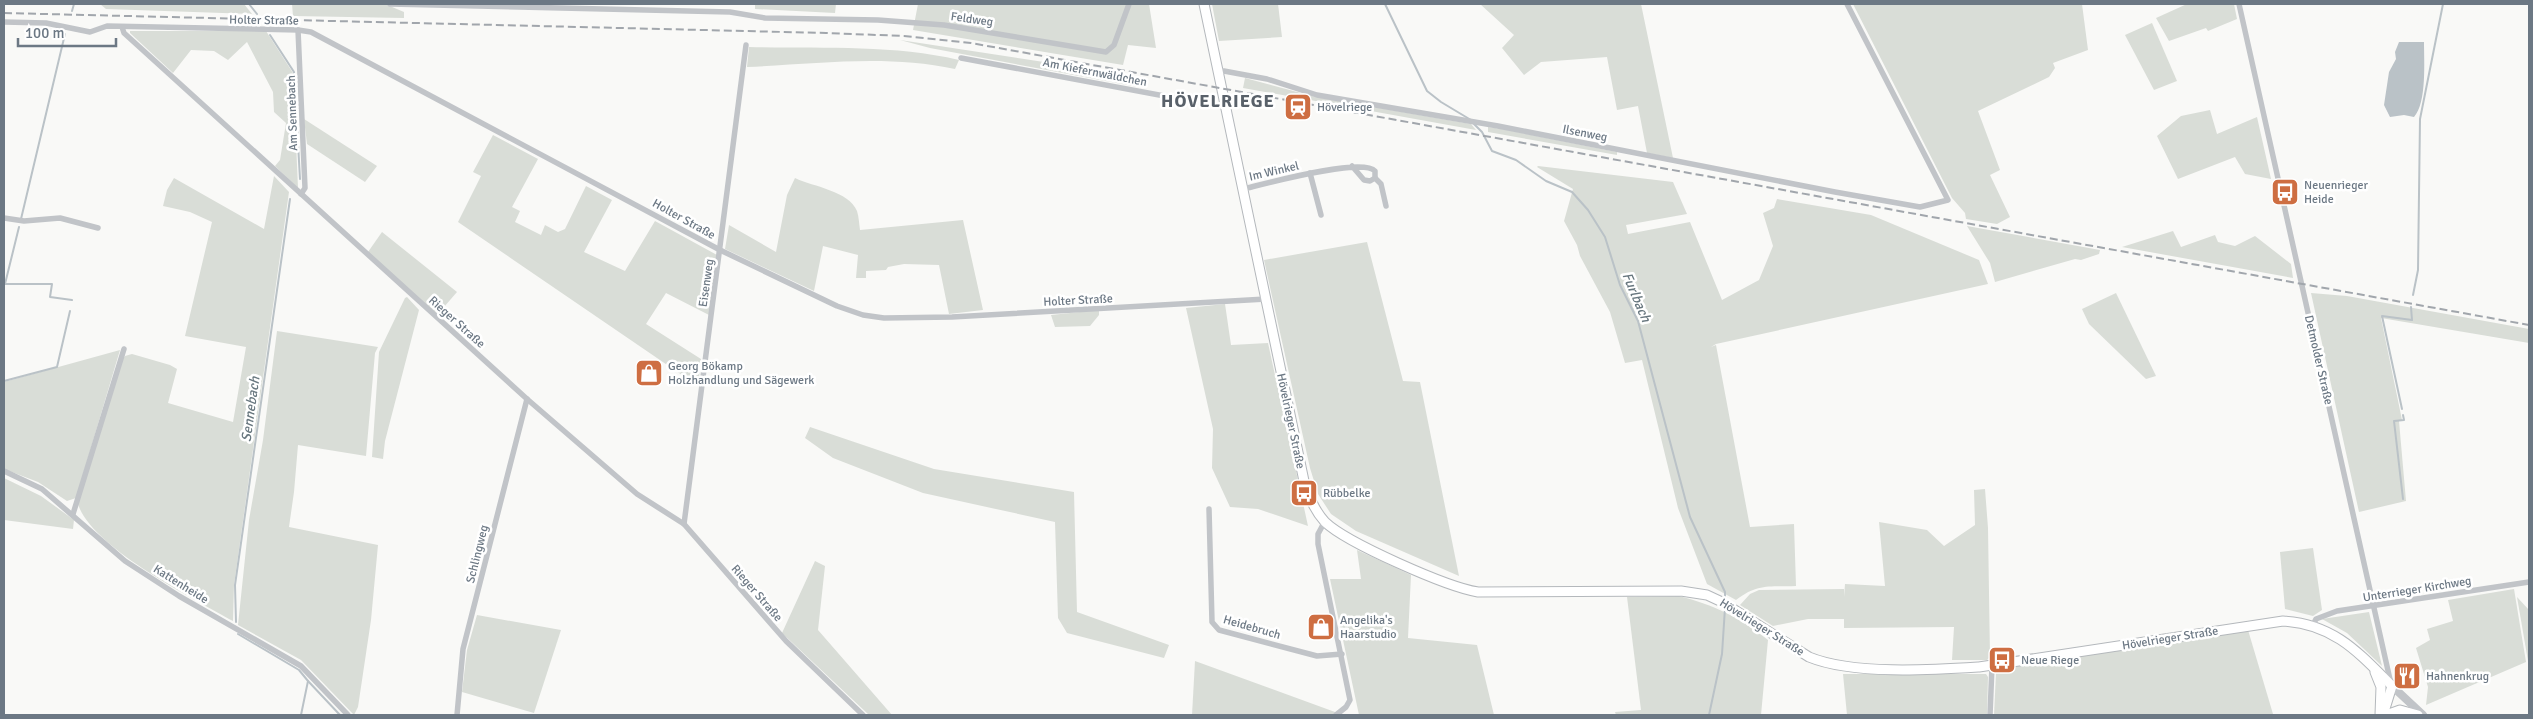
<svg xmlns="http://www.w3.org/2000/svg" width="2533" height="719" viewBox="0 0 2533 719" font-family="Signika,sans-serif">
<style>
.green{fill:#d9ddd7}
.water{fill:#bac2c7}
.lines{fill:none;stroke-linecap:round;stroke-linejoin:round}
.stream{stroke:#bac2c7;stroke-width:2}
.secondary-casing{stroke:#b4b8bc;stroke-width:11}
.minor{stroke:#c1c4c8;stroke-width:5.5}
.tertiary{stroke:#c1c4c8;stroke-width:8}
.secondary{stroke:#fff;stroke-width:9}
.rail{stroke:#a1a6ac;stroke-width:2;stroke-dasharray:8 4;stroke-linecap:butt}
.labels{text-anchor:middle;stroke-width:5;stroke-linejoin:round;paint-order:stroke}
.street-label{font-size:12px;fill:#6c7884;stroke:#fff}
.poi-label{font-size:12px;fill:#6c7884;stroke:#fff;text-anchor:start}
.water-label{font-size:14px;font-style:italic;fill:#68777f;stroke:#fff}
.district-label{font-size:18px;font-weight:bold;letter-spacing:1px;fill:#59616a;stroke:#fff}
</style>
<rect width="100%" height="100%" fill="#f9f9f7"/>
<g class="green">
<polygon points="100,4 244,4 252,14 106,9"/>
<polygon points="292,4 385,4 404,12 404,18 293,16"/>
<polygon points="755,4 836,4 835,13 755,9"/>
<polygon points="918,4 1149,4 1156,48 1128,45 1123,65 913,30"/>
<polygon points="1212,4 1278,4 1282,37 1219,41"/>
<polygon points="1480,4 1641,4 1673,158 1647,153 1638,106 1617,110 1607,57 1541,62 1524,75 1502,48 1514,35"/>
<polygon points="1853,4 2082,4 2088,50 2053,63 2055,68 2049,77 1978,111 2000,170 1990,175 2010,217 1997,224 1966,219 1965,213 1952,198"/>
<polygon points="2187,4 2234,4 2237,19 2208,31 2206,28 2169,41 2156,18"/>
<polygon points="2152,23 2177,81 2154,90 2125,35"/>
<polygon points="130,31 266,31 293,73 298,188 275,166 280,160 286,123 274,112 273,92 247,42 228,60 214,51 191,50 173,73 130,33"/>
<polygon points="900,40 1070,66 1140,80 1138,87 930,48"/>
<path d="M749,47C818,49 891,44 959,60L955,69C886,54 816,64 747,67Z"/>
<polygon points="1245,78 1316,97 1471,124 1476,130 1243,88"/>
<polygon points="2210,110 2217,134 2257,117 2271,179 2245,174 2235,157 2178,179 2157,136 2181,116"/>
<polygon points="304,119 377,166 365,182 307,144"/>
<polygon points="1488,127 1502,129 1617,152 1617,155 1488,132"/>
<polygon points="493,135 538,159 512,207 520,211 515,222 541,235 545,225 558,232 565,229 586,186 612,200 584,252 625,271 655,221 717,255 709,315 666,293 646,324 701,359 698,386 458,222 481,176 473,172"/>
<path d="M1538,166L1673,182L1687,214L1626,225L1628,234L1690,222L1722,300L1759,280L1773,246L1763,213L1774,208L1777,199L1871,215L1979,260L1988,284L1716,344L1711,347L1716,345L1750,527L1794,524L1796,586C1770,587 1758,583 1736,600L1707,584L1678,508L1642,360L1625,363L1610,312L1580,256L1577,245L1564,221L1573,189L1537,167Z"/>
<path d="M274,176L289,192L234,585L233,621C194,599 91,547 78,504L121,361L125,356L132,354L170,365L177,369L168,403L233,422L246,347L185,336L212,222L190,212L163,206L167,190L174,178L264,229Z"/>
<path d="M795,178C814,187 849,191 857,211C859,217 859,224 860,230L963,220L983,310L949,314L939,265L904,264L888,267L886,270L866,271V278H856L858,255L823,246L814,291L725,249L729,225L776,252L787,195Z"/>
<polygon points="1967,226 2100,250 2099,254 2081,260 2075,259 1995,282 1990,263"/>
<polygon points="2173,231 2181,247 2215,235 2218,242 2235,246 2255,236 2291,264 2293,278 2122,247"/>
<polygon points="382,232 457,292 437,315 368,252"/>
<polygon points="1367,242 1403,381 1420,382 1459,576 1356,531 1331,514 1318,494 1310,468 1264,260"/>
<polygon points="2116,293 2156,376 2146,379 2089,324 2082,309"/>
<polygon points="2311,293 2347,296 2529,329 2529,343 2381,318 2402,420 2399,421 2406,501 2359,512"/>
<polygon points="407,297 419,310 385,441 383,459 372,457 379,352 405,298"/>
<polygon points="1225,304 1231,345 1268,343 1308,526 1258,509 1230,507 1212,468 1213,429 1186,308"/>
<polygon points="1099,310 1099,315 1090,326 1055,327 1051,315"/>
<polygon points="277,331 378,347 375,353 366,456 298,445 294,492 289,527 378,545 371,620 358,707 354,715 301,660 238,625 249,520 263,440"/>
<polygon points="120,350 76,498 67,501 38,482 4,469 4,382"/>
<polygon points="810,427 934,469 1074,492 1077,612 1169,645 1164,658 1067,633 1058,618 1055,522 923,493 833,458 805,438"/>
<polygon points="4,478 41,496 74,520 73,529 4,520"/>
<polygon points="1985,489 1988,528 1990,657 1987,660 1952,660 1954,627 1844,628 1844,619 1808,619 1773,626 1740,605 1750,594 1759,590 1844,589 1844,597 1845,584 1885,586 1879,522 1927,530 1944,546 1975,525 1974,490"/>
<polygon points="2313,548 2322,610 2313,616 2285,609 2280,552"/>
<polygon points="1357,550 1411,575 1408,638 1477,645 1494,715 1359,715 1330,579 1361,579"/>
<polygon points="815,561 825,566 818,630 892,715 869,715 782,633"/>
<polygon points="2514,589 2526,662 2426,705 2428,687 2416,648 2430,640 2427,629 2453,621 2448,600"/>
<path d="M1679,596C1714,605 1739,617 1768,640L1761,715H1616L1615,712L1641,710L1627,597Z"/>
<polygon points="2517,597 2529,610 2529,664 2528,661"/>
<polygon points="2369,612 2382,666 2347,633 2322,619"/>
<polygon points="477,615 561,630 534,713 462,692 467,650"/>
<polygon points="2248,630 2273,714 2271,715 1994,715 1996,673 1999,669"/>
<polygon points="1195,661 1335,712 1337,715 1192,715"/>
<polygon points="1843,674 1986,674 1988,677 1987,715 1847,715"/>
</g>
<path class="water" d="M2399,42H2424C2424,61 2427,103 2414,117L2404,115L2390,117L2384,105L2389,72L2396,59L2395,52Z"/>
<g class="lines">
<g class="stream">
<polyline points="249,4 257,14"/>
<polyline points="1385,4 1427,91 1441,102 1471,120"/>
<polyline points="72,11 74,4"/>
<polyline points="270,35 294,72 300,179"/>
<polyline points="1474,124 1482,132 1492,151 1516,160 1546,181 1572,192 1588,210 1605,237 1620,285 1638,321 1690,517 1725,592 1725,601"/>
<polyline points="21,219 65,34"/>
<polyline points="19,227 5,284 52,284 50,297 72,300"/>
<polyline points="2413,295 2418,270 2420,119 2443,4"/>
<polyline points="4,381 57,367 70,311"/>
<polyline points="2402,409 2382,316 2412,320 2411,307"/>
<polyline points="2403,499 2394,421 2404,420 2403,415"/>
<polyline points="236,622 235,585 290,199"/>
<polyline points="238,634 299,670 308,681 301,715"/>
<polyline points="308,681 340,715"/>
<polyline points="1709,715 1722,654 1725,608"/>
</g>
<g class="secondary-casing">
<g id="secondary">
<path d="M1204,4L1304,481C1309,496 1314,510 1325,522C1347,543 1447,587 1478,592L1681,591L1707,595L1722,602L1809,657C1853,675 1931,670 1979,667L2283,621C2334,624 2358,652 2392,686L2383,715"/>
<polyline points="2375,672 2381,687 2380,715"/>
<polyline points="2386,715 2400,710 2418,715"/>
</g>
</g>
<g class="minor">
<polyline points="390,4 730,12 765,18 878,20 944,25 1106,52 1114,45 1129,4"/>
<polyline points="2239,4 2391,684"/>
<polyline points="4,22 46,23 90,32 107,26 298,30 311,32 720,250 837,306 863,315 884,318 952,317 1266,299"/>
<polyline points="122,27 124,33 527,399 637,494 684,524 786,641 863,715"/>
<polyline points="298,30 305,188 301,194"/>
<polyline points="961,58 1218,106 1225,105"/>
<polyline points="1218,72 1224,71 1267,79 1317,95 1498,126 1835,192 1920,207 1948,200 1847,4"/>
<polyline points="1310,173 1321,215"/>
<polyline points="1375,178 1381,184 1386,206"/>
<path d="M1243,189C1264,184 1362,157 1375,171V178L1370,181L1364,180L1352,166"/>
<polyline points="4,218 24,221 60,218 98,228"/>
<polyline points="4,471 42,489 125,561 179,596 301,666 348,715"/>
<polyline points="1209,509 1212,622 1219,630 1317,656 1342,654"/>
<polyline points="73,514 124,349"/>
<polyline points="1325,521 1318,534 1318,544 1350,700 1346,707 1336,715"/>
<polyline points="684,524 746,45"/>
<polyline points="2313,625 2316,619 2337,611 2529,582"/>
<polyline points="457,715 463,649 527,399"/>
<polyline points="1990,715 1992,666"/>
</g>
<polyline class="tertiary" points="2392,686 2423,715"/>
<use href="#secondary" class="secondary"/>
<polyline class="rail" points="4,13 826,33 904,36 971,43 2529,325"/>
</g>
<defs>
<g id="station-square" transform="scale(1.4375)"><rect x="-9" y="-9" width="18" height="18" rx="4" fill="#ce6e42" stroke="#fff"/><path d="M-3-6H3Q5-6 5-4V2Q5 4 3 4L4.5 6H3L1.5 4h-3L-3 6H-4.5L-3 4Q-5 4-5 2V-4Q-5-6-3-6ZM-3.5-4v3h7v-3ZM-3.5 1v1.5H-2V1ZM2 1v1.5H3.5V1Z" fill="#fff"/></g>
<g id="bus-square" transform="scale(1.4375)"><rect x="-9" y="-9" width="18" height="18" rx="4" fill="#ce6e42" stroke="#fff"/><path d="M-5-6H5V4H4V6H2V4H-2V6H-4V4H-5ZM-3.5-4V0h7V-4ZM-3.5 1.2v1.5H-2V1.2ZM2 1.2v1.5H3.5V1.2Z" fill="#fff"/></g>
<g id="shop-square" transform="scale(1.4375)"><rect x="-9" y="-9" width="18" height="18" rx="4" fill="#ce6e42" stroke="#fff"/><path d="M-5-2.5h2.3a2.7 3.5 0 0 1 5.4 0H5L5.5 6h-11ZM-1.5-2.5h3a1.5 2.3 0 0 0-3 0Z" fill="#fff"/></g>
<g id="restaurant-square" transform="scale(1.4375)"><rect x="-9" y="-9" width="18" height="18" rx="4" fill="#ce6e42" stroke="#fff"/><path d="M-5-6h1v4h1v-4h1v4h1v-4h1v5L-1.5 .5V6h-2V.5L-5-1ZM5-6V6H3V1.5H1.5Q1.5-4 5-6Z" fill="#fff"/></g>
</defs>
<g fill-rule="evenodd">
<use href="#station-square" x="1298" y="107"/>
<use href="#bus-square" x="2285" y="192"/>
<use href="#shop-square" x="649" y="373"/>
<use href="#bus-square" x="1304" y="493"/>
<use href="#shop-square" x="1321" y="627"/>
<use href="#bus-square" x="2002" y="660"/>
<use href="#restaurant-square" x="2407" y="676"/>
</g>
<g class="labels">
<g class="street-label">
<text transform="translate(972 19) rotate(8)" y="4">Feldweg</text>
<text transform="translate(264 20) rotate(1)" y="4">Holter Straße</text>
<text transform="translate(1095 72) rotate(11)" y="4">Am Kiefernwäldchen</text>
<text transform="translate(292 113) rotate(-92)" y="4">Am Sennebach</text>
<text transform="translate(1585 133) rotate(11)" y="4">Ilsenweg</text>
<text transform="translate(1274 171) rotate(-13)" y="4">Im Winkel</text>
<text transform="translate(684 219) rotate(29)" y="4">Holter Straße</text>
<text transform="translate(706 283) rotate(-82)" y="4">Eisenweg</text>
<text transform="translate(1078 300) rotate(-3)" y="4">Holter Straße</text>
<text transform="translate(457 322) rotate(42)" y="4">Rieger Straße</text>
<text transform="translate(2319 360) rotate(77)" y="4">Detmolder Straße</text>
<text transform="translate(1291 421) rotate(78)" y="4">Hövelrieger Straße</text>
<text transform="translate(477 554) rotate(-76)" y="4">Schlingweg</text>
<text transform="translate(181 584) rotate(32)" y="4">Kattenheide</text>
<text transform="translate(2417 589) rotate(-9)" y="4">Unterrieger Kirchweg</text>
<text transform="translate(757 593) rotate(49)" y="4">Rieger Straße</text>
<text transform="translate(1252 627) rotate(16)" y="4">Heidebruch</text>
<text transform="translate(1762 627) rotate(32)" y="4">Hövelrieger Straße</text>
<text transform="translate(2170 638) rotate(-9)" y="4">Hövelrieger Straße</text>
</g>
<g class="poi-label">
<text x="1317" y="111">Hövelriege</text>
<text x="2304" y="189">Neuenrieger<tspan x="2304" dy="14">Heide</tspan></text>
<text x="668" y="370">Georg Bökamp<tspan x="668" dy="14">Holzhandlung und Sägewerk</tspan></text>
<text x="1323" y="497">Rübbelke</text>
<text x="1340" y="624">Angelika's<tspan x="1340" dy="14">Haarstudio</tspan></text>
<text x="2021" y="664">Neue Riege</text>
<text x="2426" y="680">Hahnenkrug</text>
</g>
<g class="water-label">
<text transform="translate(1637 297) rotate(67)" y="5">Furlbach</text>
<text transform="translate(250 409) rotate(-82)" y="5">Sennebach</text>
</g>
<g class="district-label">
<text x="1218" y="107">HÖVELRIEGE</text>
</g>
</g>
<rect width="2533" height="719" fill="none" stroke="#6c7884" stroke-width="10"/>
<path d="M18 38v8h98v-8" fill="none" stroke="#6c7884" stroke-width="2.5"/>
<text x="25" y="38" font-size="15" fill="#6c7884" stroke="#ffffff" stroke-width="4" paint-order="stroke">100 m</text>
</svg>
